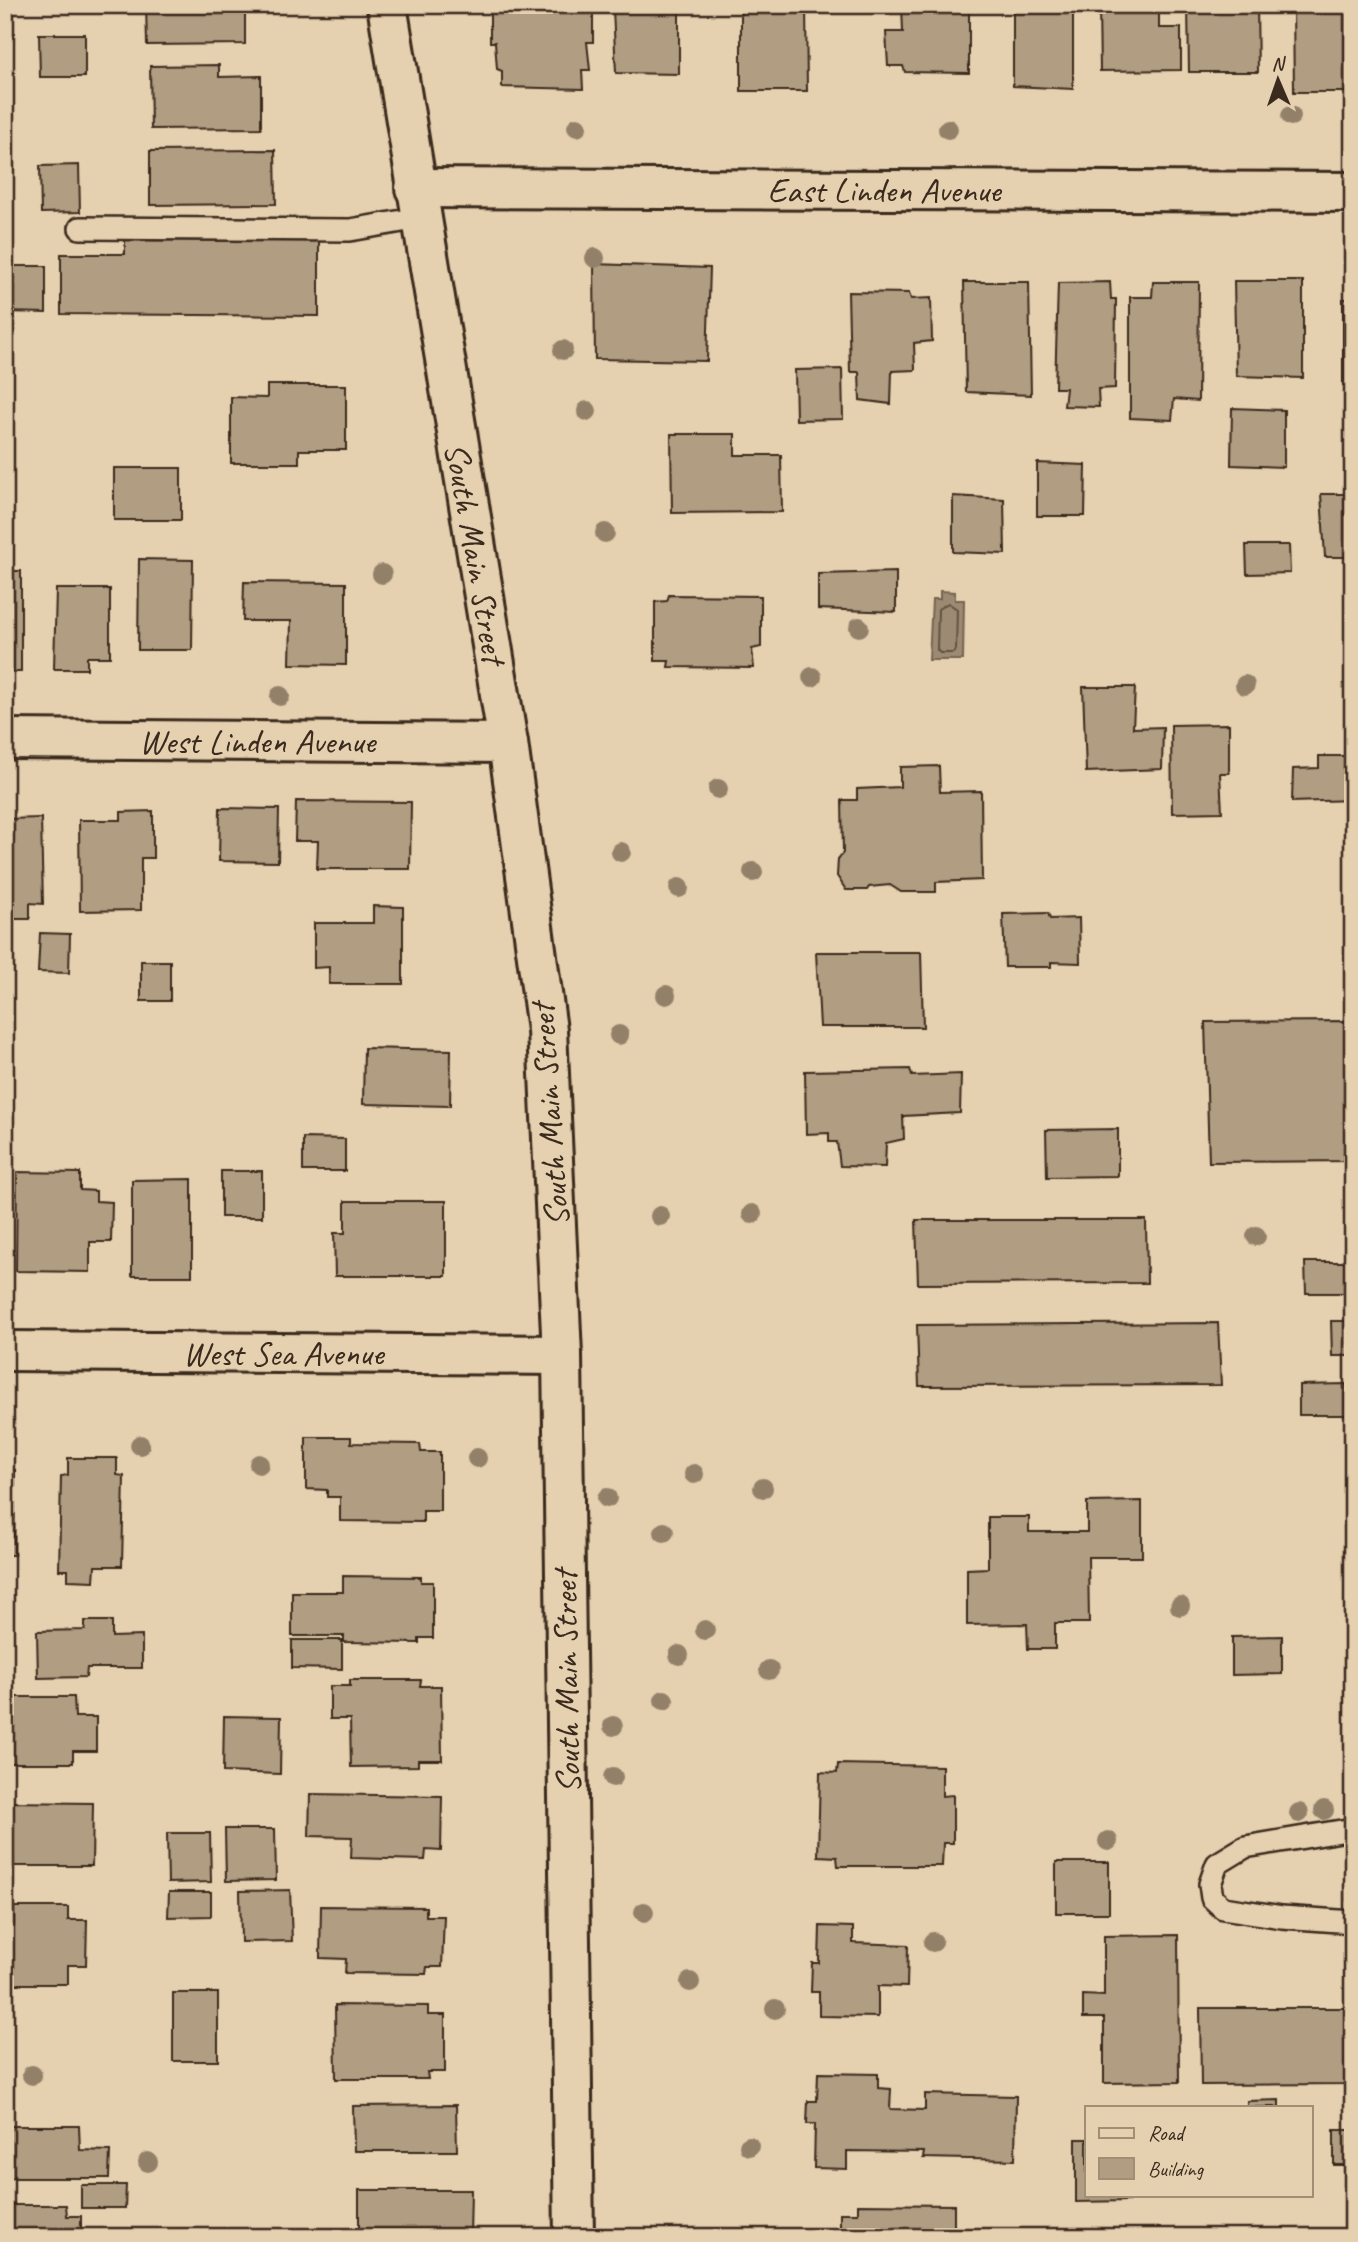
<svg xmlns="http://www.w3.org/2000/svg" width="1358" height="2242" viewBox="0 0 1358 2242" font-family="Caveat,sans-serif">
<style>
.water{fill:#9d8a73;stroke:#766451;stroke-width:2}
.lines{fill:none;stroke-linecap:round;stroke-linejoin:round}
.shore{stroke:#625040;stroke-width:2}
.building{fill:#b19d82;stroke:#3b2a1e;stroke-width:2}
.lane-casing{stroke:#3b2a1e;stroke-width:26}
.street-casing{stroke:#3b2a1e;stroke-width:44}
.lane{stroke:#e5d0af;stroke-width:21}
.street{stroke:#e5d0af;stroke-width:38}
.tree{fill:#938069}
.labels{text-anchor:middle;stroke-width:5;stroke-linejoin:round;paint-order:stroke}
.street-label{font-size:35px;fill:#3b2a1e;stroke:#e5d0af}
</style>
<rect width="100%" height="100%" fill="#e5d0af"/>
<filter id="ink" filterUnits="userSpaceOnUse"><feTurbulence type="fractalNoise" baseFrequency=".0143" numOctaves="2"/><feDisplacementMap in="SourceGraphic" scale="14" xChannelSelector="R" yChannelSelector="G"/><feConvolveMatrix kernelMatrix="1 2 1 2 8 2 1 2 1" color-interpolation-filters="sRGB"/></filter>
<g filter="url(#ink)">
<polygon class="water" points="940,591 955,592 955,600 964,600 963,660 929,660 932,599 940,599"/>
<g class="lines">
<polygon class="shore" points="948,603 957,609 956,650 953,653 940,653 937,650 938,609"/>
</g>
<g class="building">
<polygon points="146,5 230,5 230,8 245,9 245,44 147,45"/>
<polygon points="495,5 587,5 587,9 593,10 593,42 587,42 590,70 582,70 583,89 502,87 502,71 497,69 495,42 490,42 490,12 496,12"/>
<polygon points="619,5 679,7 679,74 616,73 613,9 619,10"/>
<polygon points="741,5 806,5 807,91 741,91"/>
<polygon points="902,5 969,5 969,73 905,72 903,66 888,66 886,32 903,32"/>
<polygon points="1013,5 1073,5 1073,89 1013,86"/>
<polygon points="1099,5 1159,5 1159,28 1181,28 1181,70 1100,71"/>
<polygon points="1188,5 1257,5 1258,72 1189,72"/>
<polygon points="1293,5 1353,5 1353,92 1294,92"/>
<polygon points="39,34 85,34 85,77 40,77"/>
<polygon points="219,65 219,77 261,76 261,128 151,129 150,66"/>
<polygon points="275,150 276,204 150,205 150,151"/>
<polygon points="79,165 80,212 41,213 40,166"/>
<polygon points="125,240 319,241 319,316 61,314 61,254 125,254"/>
<polygon points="594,264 710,268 707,361 595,359"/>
<polygon points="5,266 46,266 46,313 5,312"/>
<polygon points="1234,281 1303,281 1303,378 1236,376"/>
<polygon points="964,282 1029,282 1031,395 966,392"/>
<polygon points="1110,282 1111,299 1116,299 1115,388 1098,389 1099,407 1064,406 1066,388 1055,388 1058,283"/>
<polygon points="1153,282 1199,282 1198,401 1174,399 1172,420 1130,418 1130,297 1152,297"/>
<polygon points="848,292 909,293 911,299 931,298 932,341 914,343 915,370 892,371 891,404 860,400 859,372 850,372"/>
<rect x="1343" y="299" width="10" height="86"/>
<polygon points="842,369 843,419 796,420 795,370"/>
<polygon points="267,385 346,385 346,450 299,450 299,463 231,463 231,397 267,398"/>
<polygon points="1232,408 1284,410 1284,467 1231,465"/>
<polygon points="671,434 735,434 735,455 781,455 782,512 672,513"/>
<polygon points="1037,463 1086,465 1085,516 1037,516"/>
<rect x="114" y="468" width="67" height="52"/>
<polygon points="1321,494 1353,494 1353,557 1325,557"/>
<polygon points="953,496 1004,499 1005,554 953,552"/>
<polygon points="1246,545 1289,545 1290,573 1247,574"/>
<polygon points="139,559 193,560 192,650 138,650"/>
<rect x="5" y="571" width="16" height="101"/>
<polygon points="896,572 896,612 818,609 818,574"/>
<polygon points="244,582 346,583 346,665 290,664 291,621 243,621"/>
<polygon points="56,589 110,589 110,657 87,657 87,669 54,669"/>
<polygon points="669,595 761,596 761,647 752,649 754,668 668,667 669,661 655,661 655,602 667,601"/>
<polygon points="1083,687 1135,687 1133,728 1163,727 1162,769 1086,772"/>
<polygon points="1229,724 1229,773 1220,773 1222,812 1172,813 1171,725"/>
<polygon points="1319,756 1353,756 1353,800 1292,802 1293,769 1319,768"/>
<polygon points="939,766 940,792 981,791 982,880 936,882 936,892 901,892 890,885 869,887 867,890 846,890 837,876 838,859 843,853 842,800 857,800 857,789 900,787 900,767"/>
<polygon points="296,801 411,802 410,869 317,869 318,841 295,841"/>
<polygon points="220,808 279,809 278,862 219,861"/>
<polygon points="153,811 153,858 141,858 141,910 80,911 79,820 121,820 121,812"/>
<polygon points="41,818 43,904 30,903 30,919 5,919 5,819"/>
<polygon points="373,906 403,907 403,984 329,984 329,967 314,968 314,923 373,923"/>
<polygon points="1048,913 1050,919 1079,918 1080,963 1051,962 1051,967 1005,967 1003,914"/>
<polygon points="40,933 70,934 69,973 38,972"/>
<polygon points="816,952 921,952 923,1027 820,1027"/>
<rect x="141" y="961" width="29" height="40"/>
<polygon points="1353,1021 1353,1161 1209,1162 1205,1022"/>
<polygon points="364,1048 451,1050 450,1106 363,1104"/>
<polygon points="910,1069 912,1076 961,1074 960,1113 903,1116 904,1139 886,1143 885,1167 840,1166 837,1142 829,1142 829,1133 806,1134 805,1071"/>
<polygon points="1118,1129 1118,1176 1047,1177 1046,1130"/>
<polygon points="303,1138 345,1139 345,1171 303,1171"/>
<rect x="221" y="1171" width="41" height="46"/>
<polygon points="17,1172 80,1173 80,1190 96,1191 96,1201 112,1202 111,1242 90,1242 90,1272 16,1271"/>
<polygon points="192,1179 192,1276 132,1276 132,1180"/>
<polygon points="345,1201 446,1201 446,1276 335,1276 334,1233 345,1233"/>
<polygon points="916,1220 1146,1220 1147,1283 918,1284"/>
<polygon points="1305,1262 1351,1262 1351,1293 1306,1293"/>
<polygon points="1331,1321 1353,1321 1353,1356 1332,1356"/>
<polygon points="1218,1323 1221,1385 919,1386 917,1325"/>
<polygon points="1346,1384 1347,1415 1299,1415 1299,1385"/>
<polygon points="306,1437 351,1437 351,1443 420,1444 421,1452 440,1452 440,1511 423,1511 423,1522 340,1521 340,1497 327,1497 327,1490 306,1489"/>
<polygon points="68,1458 117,1458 117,1475 124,1476 122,1566 95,1566 94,1581 68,1580 68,1570 59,1570 61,1476 68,1475"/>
<polygon points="5,1469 15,1470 14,1555 5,1555"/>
<polygon points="1142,1501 1142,1557 1088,1557 1089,1623 1055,1623 1055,1649 1028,1649 1027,1624 967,1625 967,1569 988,1568 988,1517 1029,1517 1029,1532 1087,1532 1087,1502"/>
<polygon points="343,1576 421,1577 421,1582 433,1582 433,1638 419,1638 419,1643 344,1642 344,1636 292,1636 292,1592 343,1592"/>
<polygon points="85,1621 112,1621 112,1637 142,1636 142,1668 87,1668 86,1677 38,1678 37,1631 85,1630"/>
<polygon points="1282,1636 1282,1674 1232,1675 1232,1637"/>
<polygon points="292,1640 342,1640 342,1669 292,1668"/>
<polygon points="350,1680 421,1680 420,1686 441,1686 442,1760 418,1760 418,1766 351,1767 350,1719 330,1719 330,1686 350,1686"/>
<polygon points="5,1697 74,1697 75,1717 96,1717 96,1751 73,1751 73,1763 5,1763"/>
<polygon points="224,1716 281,1717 280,1774 223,1772"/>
<polygon points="838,1764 942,1766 942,1796 953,1795 953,1843 943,1843 942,1866 838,1866 837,1857 818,1856 820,1772 837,1773"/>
<polygon points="310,1794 442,1796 441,1851 426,1850 425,1860 351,1858 352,1837 309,1836"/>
<polygon points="5,1802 93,1803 92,1866 5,1866"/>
<polygon points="225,1829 275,1829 276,1880 226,1881"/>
<polygon points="167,1833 210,1833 211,1882 168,1883"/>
<polygon points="1348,1844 1353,1844 1353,1901 1347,1901"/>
<rect x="1056" y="1862" width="53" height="51"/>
<polygon points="290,1890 292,1941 241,1942 240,1891"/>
<polygon points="169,1892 211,1892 211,1916 168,1917"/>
<polygon points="321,1906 426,1907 426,1916 444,1916 442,1967 427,1967 426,1974 345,1973 346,1959 320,1958"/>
<polygon points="14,1907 68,1907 68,1920 87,1920 86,1965 68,1965 68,1984 5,1984 6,1925 14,1926"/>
<polygon points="820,1926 853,1927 853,1943 908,1945 907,1987 878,1986 878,2017 819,2016 819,1992 811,1992 812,1963 819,1963"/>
<polygon points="1178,1935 1179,2082 1104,2083 1104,2018 1083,2018 1083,1995 1104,1996 1104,1936"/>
<rect x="173" y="1993" width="45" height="68"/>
<polygon points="335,2005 428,2006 428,2015 445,2015 445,2072 427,2072 428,2079 336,2079"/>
<polygon points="1200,2008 1353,2008 1353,2084 1201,2085"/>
<polygon points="818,2073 878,2074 878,2088 891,2089 890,2109 925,2110 925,2094 1016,2096 1015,2160 923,2158 924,2152 847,2151 847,2169 814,2168 815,2124 807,2124 808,2101 817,2101"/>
<polygon points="1279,2100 1279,2107 1247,2107 1247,2101"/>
<polygon points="456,2105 457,2151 354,2151 353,2106"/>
<polygon points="8,2126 79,2126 80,2150 110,2151 109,2178 8,2178"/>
<rect x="1334" y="2130" width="19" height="35"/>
<polygon points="1076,2139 1087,2139 1087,2195 1129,2195 1129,2201 1076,2202"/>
<polygon points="81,2185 126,2185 125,2208 81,2208"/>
<polygon points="359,2190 471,2190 470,2237 359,2237"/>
<polygon points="858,2204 954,2205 954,2237 840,2237 840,2213 858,2213"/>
<polygon points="8,2205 66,2205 67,2216 81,2216 81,2237 8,2237"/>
</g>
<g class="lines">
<g class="lane-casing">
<g id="lane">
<polyline points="80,228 350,230 420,218"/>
<polyline points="1353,1829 1245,1847 1217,1864 1210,1884 1212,1898 1223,1908 1282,1917 1353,1922"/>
</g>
</g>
<g class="street-casing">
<g id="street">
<polyline points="387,5 508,743 547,1030 562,1355 574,2237"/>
<polyline points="415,188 1353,192"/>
<polyline points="5,739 508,743"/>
<polyline points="5,1351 562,1355"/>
</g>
</g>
<use href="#lane" class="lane"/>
<use href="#street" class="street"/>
</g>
<g class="tree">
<circle cx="1291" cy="116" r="10"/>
<circle cx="577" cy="127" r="10"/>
<circle cx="948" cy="129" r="10"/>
<circle cx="595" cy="258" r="10"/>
<circle cx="563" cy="350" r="10"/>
<circle cx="587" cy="411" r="10"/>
<circle cx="605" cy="533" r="10"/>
<circle cx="382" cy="574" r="10"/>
<circle cx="859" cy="627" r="10"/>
<circle cx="812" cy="677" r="10"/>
<circle cx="1245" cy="685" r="10"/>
<circle cx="280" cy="696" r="10"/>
<circle cx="718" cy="789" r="10"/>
<circle cx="621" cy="852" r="10"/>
<circle cx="753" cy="872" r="10"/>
<circle cx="679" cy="888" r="10"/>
<circle cx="666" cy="995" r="10"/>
<circle cx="619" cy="1035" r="10"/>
<circle cx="752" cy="1214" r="10"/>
<circle cx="660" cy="1216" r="10"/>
<circle cx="1256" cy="1236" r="10"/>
<circle cx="140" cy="1445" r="10"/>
<circle cx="477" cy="1458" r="10"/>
<circle cx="259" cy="1464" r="10"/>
<circle cx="694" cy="1474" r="10"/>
<circle cx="763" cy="1488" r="10"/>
<circle cx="607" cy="1498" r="10"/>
<circle cx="664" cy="1532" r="10"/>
<circle cx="1180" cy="1606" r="10"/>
<circle cx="705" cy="1630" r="10"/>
<circle cx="679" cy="1655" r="10"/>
<circle cx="769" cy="1670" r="10"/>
<circle cx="664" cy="1700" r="10"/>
<circle cx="613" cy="1726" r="10"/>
<circle cx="613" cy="1777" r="10"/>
<circle cx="1324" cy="1810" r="10"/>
<circle cx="1299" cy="1813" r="10"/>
<circle cx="1108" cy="1841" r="10"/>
<circle cx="644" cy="1912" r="10"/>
<circle cx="933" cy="1942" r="10"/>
<circle cx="690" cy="1982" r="10"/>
<circle cx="775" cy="2009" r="10"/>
<circle cx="32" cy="2075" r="10"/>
<circle cx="749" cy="2146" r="10"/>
<circle cx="148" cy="2162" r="10"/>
</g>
</g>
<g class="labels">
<g class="street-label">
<text x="884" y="202">East Linden Avenue</text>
<text transform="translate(476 553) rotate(80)" y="12">South Main Street</text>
<text x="257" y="753">West Linden Avenue</text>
<text transform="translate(549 1115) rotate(-94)" y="12">South Main Street</text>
<text x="283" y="1365">West Sea Avenue</text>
<text transform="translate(566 1682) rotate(-91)" y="12">South Main Street</text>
</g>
</g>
<rect width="1358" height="2242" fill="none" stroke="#e5d0af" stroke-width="28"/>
<rect x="14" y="14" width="1330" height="2214" fill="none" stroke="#3b2a1e" stroke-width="2.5" filter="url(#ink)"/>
<rect x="1085" y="2106" width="228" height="91" fill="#e5d0af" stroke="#a18e75" stroke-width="2"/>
<rect x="1099" y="2128" width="35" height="10" fill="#e5d0af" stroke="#a18e75" stroke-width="2"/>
<text x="1148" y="2140" font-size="21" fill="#3b2a1e">Road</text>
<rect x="1099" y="2158" width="35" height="21" fill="#b19d82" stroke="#a18e75" stroke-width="2"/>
<text x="1148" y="2176" font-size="21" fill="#3b2a1e">Building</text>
<g transform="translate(1278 80) rotate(358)" stroke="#e5d0af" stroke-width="5" paint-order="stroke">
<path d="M0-5L12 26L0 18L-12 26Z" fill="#3b2a1e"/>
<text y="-10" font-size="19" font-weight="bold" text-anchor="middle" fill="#3b2a1e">N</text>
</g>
</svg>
